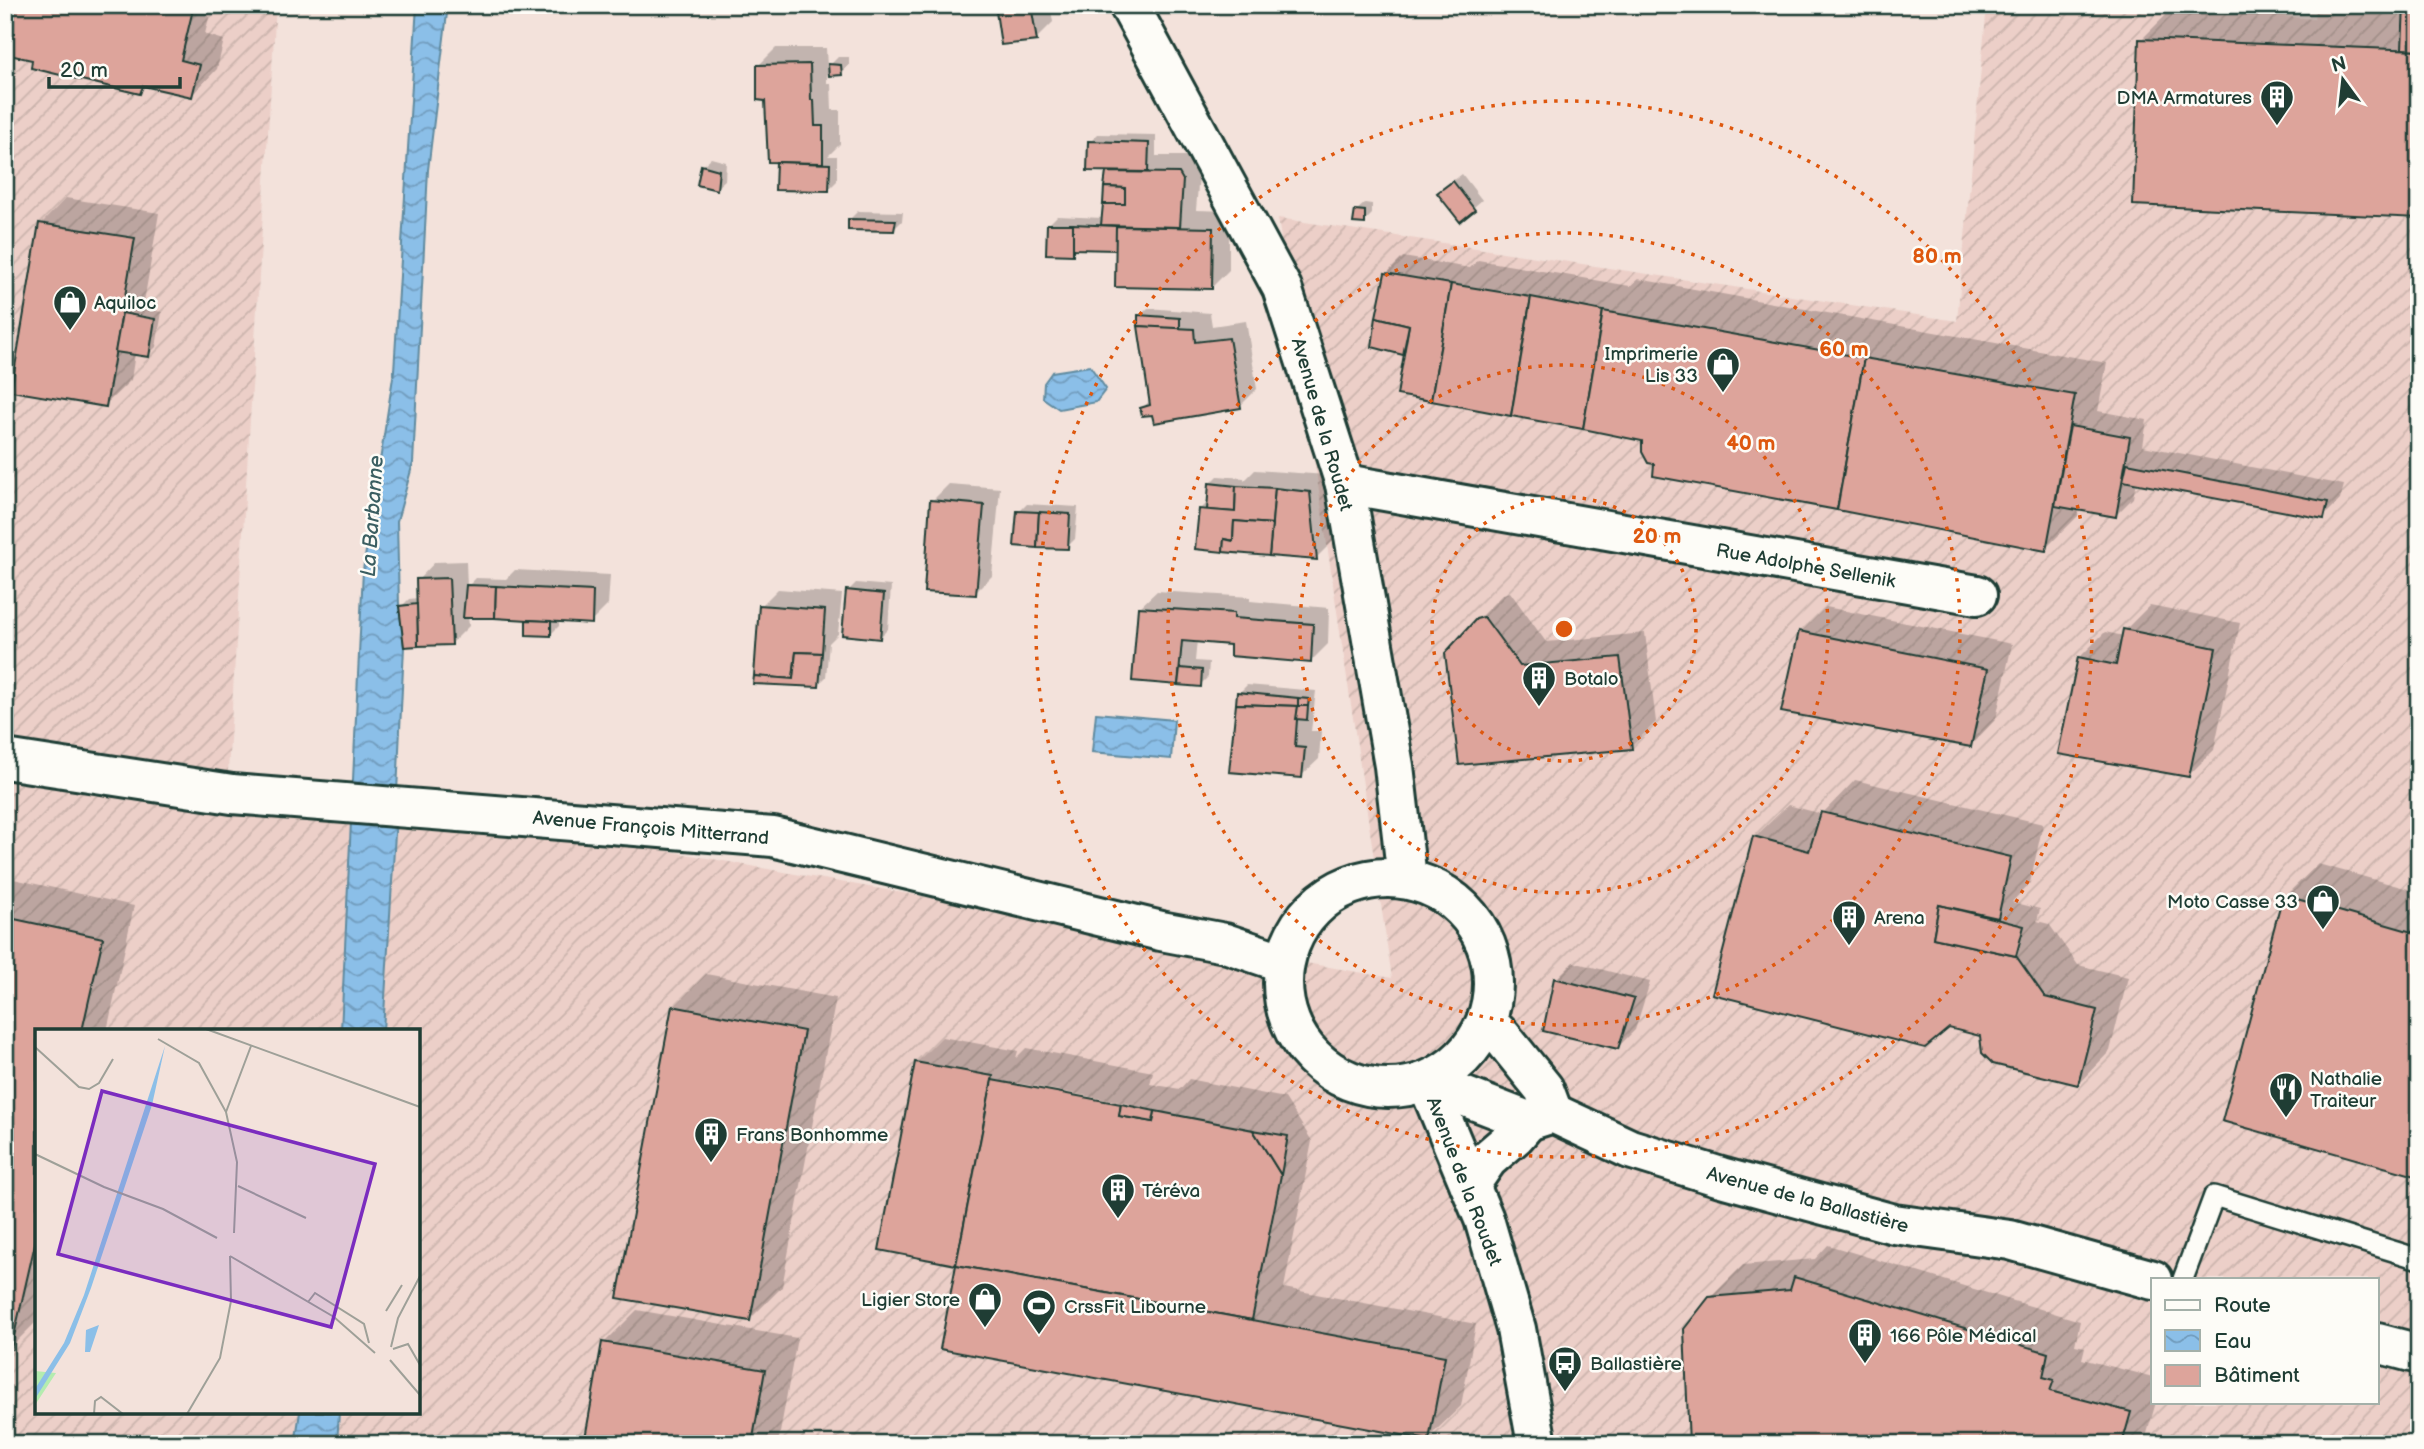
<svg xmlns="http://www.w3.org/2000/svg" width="2424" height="1449" viewBox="0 0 2424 1449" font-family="'Balsamiq Sans',sans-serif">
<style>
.industrial{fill:url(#industrial-furrows);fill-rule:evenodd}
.water{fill:url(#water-waves);stroke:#608ba0;stroke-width:2}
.shadow{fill:#0003;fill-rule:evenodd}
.building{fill:#dda49b;stroke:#1f3d34;stroke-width:2}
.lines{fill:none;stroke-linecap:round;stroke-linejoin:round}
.service-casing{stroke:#1f3d34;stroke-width:24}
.minor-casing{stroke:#1f3d34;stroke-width:44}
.tertiary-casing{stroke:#1f3d34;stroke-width:44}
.secondary-casing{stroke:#1f3d34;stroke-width:44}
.service{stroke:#fdfcf7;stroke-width:19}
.minor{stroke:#fdfcf7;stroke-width:38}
.tertiary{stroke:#fdfcf7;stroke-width:38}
.secondary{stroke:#fdfcf7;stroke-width:38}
.ring{fill:none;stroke:#de580e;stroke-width:3.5;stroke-dasharray:3.5 7}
.labels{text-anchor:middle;stroke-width:5;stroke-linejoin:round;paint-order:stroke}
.poi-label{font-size:19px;fill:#1f3d34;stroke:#fdfcf7;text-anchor:start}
.street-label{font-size:19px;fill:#1f3d34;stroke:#fdfcf7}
.water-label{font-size:21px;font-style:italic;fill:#3a5e61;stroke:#fdfcf7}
.inset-road{fill:none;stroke:#9ea098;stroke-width:2}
.view{fill:#7b2cbf;fill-opacity:0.15;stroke:#7b2cbf;stroke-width:3.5}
.inset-edge{fill:none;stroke:#1f3d34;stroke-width:3.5}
.centre{fill:#de580e;stroke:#fdfcf7;stroke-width:3.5}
.ring-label{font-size:21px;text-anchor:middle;font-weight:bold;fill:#de580e;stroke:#fdfcf7;stroke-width:5;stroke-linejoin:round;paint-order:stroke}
</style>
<defs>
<pattern id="industrial-furrows" width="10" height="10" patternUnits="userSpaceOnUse" patternTransform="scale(1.75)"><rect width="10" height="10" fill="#eccfc8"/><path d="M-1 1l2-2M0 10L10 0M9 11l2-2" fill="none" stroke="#cab3ac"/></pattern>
<pattern id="water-waves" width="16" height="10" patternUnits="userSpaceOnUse" patternTransform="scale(1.75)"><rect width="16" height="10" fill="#8bbfe8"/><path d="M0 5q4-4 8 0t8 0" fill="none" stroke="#719cbd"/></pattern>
</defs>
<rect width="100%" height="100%" fill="#f3e2db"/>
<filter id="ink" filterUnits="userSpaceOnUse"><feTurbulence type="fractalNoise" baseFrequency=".0143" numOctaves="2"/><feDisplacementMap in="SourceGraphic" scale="14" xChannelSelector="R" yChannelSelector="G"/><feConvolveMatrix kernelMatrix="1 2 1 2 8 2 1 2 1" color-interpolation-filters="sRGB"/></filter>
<g filter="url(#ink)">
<path class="industrial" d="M5,5H276L228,771L806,876L1392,978L1278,218L1957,321L1987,5H2160L2314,19L2316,5H2419V1444H5ZM37,1031H418V1412H37ZM2153,1279H2377V1402H2153Z"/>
<g class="water">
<polygon points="417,5 448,5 428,170 413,463 397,521 399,606 404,647 395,833 383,1031 341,1031 363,570 394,371"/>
<polygon points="1090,366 1106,389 1096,402 1059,409 1043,398 1044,383 1052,372"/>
<polygon points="1096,713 1174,720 1171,759 1092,752"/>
<polygon points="300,1412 339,1412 337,1444 295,1444"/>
</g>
<g class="shadow">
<polygon points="14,5 212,5 205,34 224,40 217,69 192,95 147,85 140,92 34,59"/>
<polygon points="997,5 1050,5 1053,22 1036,39"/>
<polygon points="2419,5 2419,216 2141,40 2174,7 2405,16"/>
<polygon points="776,48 826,48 827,68 838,57 849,57 849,65 841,74 827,74 827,83 831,83 832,110 840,110 840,144 828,156 837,156 837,181 829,189 778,163 759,65"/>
<polygon points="1098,134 1156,135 1156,156 1196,156 1200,163 1196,210 1229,211 1229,270 1212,287 1118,246 1078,247 1072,253 1049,224 1057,216 1103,218 1108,170 1090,142"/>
<polygon points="711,158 726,162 725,180 716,188 702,166"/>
<polygon points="1462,174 1482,200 1460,219 1448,185"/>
<polygon points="66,198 159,213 143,308 162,312 156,347 148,355 135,353 131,380 105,405 41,224"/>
<polygon points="1365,203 1372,204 1372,214 1364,222 1356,211"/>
<polygon points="858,211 903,212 902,221 893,230 850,219"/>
<polygon points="1403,257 1470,268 1478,260 1630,286 1638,279 2107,363 2098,411 2147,420 2143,446 2344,485 2340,500 2323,517 2136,482 2133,498 2116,515 2079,508 2078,516 2045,549 1644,439 1406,349 1403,353 1386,274"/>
<polygon points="1148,308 1210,313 1212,326 1246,321 1257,389 1240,406 1154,413 1142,408 1151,400 1140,316"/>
<polygon points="1255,470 1327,475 1333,541 1316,558 1200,510 1209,501 1210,484 1218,476 1244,478 1244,481"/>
<polygon points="949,484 1000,488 992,576 975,593 932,501"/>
<polygon points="1027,504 1078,507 1075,539 1067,547 1019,512"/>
<polygon points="466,561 467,587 476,578 506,579 515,570 610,575 608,605 591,622 559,620 559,626 551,634 528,633 528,618 468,616 469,626 452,643 401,607 409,599 418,598 418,580 435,562"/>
<polygon points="856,583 891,586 888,629 880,637 848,591"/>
<polygon points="778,589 842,594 838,634 829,643 826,677 818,685 761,606"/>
<polygon points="1157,591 1250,597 1250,601 1329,608 1328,644 1311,661 1232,644 1197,640 1195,661 1209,662 1208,677 1200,685 1134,679 1139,608"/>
<polygon points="1510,592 1546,642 1645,633 1656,722 1631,747 1460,763 1477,620 1503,594"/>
<polygon points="2150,605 2240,623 2214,750 2189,775 2079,658 2105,632 2124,636 2125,630"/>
<polygon points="1826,607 2012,644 1996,719 1971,745 1801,632"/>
<polygon points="1247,685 1316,691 1311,731 1321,731 1319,759 1301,776 1239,693"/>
<polygon points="1855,780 2043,824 2030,883 2012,902 2040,909 2037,921 2049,924 2078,965 2128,977 2110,1051 2078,1084 1982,1034 1755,837 1788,805 1822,814"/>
<polygon points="2318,864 2419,892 2419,1175 2285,896"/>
<polygon points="5,877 134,906 107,1031 37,1031 37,1321 11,1347 5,1346"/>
<polygon points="1573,962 1650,982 1635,1030 1618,1047 1556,979"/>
<polygon points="706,974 836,998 782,1287 749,1320 674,1007"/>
<path d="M942,1037L1018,1051L1016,1058L1026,1048L1153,1072L1150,1084L1180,1089L1189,1079L1285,1098L1312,1141L1284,1288L1476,1324L1461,1406L1428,1438L942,1348L959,1260L917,1062ZM1017,1083L1130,1104L1129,1108L1017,1086Z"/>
<polygon points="1828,1245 2080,1321 2075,1345 2085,1347 2082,1359 2153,1377 2153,1402 2156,1402 2144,1444 1690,1444 1710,1298 1743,1265 1815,1259"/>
<polygon points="637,1310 797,1338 778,1444 586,1444 604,1343"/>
</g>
<g class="building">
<polygon points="13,5 194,5 181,60 200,65 192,97 143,86 140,94 31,68 32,60 5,54 5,33"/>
<polygon points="995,5 1031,5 1037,41 1001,45"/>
<polygon points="2404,5 2419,5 2419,50 2402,49"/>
<polygon points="2139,39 2419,50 2419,218 2133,205"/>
<polygon points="810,64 811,100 814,100 815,126 823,126 823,163 768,162 765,101 757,100 757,65"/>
<polygon points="828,64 841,65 842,75 829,76"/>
<polygon points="1088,141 1149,143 1148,172 1087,171"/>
<polygon points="776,162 830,164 829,191 775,190"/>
<polygon points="701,165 719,170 717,190 697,185"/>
<polygon points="1106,172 1179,173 1183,180 1180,227 1101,225 1103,204 1125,204 1125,188 1104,187"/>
<polygon points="1453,181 1475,210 1460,222 1437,193"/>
<polygon points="1104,187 1125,188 1125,204 1103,204"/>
<polygon points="1355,210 1365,211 1365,224 1353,223"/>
<polygon points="848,219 896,220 894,231 848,230"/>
<polygon points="39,223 135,238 106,407 11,391"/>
<polygon points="1047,224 1073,224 1073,255 1046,254"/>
<polygon points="1073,224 1116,226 1116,250 1073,249"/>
<polygon points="1116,226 1213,228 1212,289 1115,287"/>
<polygon points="1385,273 1451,284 1431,401 1397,395 1409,325 1376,317"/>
<polygon points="1451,284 1531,297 1511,416 1431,401"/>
<polygon points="1531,297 1603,311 1583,429 1511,416"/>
<polygon points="1603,311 1864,358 1837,510 1653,476 1654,464 1648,463 1642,452 1642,441 1583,429"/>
<polygon points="122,313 155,319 149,357 115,352"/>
<polygon points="1138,315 1180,318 1180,329 1138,326"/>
<polygon points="1376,317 1409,325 1403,355 1372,347"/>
<polygon points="1138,326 1194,329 1195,342 1229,338 1241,408 1154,423 1152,415 1142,416 1140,408 1150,405"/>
<polygon points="1864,358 2075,395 2046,551 1837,510"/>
<polygon points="2070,426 2130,437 2116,517 2055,506"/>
<polygon points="2127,463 2328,502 2324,519 2123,481"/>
<polygon points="1209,483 1236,486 1235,512 1207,510"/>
<polygon points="1236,486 1275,488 1272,524 1234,521 1233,541 1224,539 1223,552 1195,549 1199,509 1235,512"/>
<polygon points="1275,488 1310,492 1317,560 1269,556"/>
<polygon points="930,500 984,505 976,595 924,592"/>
<polygon points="1017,511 1039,512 1037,548 1014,546"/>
<polygon points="1039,512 1070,514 1068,549 1037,548"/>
<polygon points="1234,521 1272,524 1269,556 1223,552 1224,539 1233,541"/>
<polygon points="449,578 452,645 418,646 416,579"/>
<polygon points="466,585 496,586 495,618 463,618"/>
<polygon points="496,586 593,591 592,624 495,618"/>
<polygon points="846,590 884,594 880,639 842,635"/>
<polygon points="417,604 418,646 404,647 399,606"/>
<polygon points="759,605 825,610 822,653 796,652 793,679 754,676"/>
<polygon points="1138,607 1234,613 1234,618 1313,624 1311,663 1230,656 1230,645 1182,641 1178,685 1132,681"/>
<polygon points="1484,617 1520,666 1620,657 1632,749 1459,765 1445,653 1476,619"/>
<polygon points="526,620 551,621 551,636 526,635"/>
<polygon points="2123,629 2216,648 2189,777 2058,754 2078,657 2116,665"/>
<polygon points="1799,631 1988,669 1971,747 1781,712"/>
<polygon points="796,652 822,653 819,687 753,684 754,676 793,679"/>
<polygon points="1180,668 1202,670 1201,687 1178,685"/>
<polygon points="1237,692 1298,698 1298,706 1236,704"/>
<polygon points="1298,698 1309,699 1308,706 1298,706"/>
<polygon points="1236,704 1298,706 1295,747 1305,748 1302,778 1229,772"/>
<polygon points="1298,706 1308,706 1307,720 1296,719"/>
<polygon points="1821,812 2011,857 1998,918 1939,905 1933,938 2016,956 2045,997 2097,1010 2078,1085 1993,1064 1982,1053 1980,1036 1949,1028 1925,1048 1712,994 1753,836 1809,851"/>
<polygon points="2283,895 2419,934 2419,1177 2222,1121"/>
<polygon points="1939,905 2024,926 2016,956 1933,938"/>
<polygon points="5,917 103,938 82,1031 37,1031 37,1235 11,1349 5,1348"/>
<polygon points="1554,978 1634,999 1618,1049 1543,1031"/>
<polygon points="672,1006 804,1031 750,1321 617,1298"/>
<polygon points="915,1062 993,1076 956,1265 879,1250"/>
<polygon points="992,1080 1121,1104 1119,1116 1153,1122 1155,1111 1253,1130 1281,1175 1252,1320 956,1265"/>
<polygon points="1121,1104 1155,1111 1153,1122 1119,1116"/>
<polygon points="1253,1130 1288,1136 1281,1175"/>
<polygon points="956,1265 1445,1356 1429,1440 940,1349"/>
<polygon points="1794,1277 2048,1353 2043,1377 2054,1380 2050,1391 2131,1412 2122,1444 1689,1444 1684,1329 1709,1297 1790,1290"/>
<polygon points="602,1342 765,1370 752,1444 584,1444"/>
</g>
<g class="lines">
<g class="service-casing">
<polyline id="service" points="2183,1279 2214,1196 2419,1259"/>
</g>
<g class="minor-casing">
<g id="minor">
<polyline points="1129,5 1282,288 1345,484 1394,766 1407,879"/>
<polyline points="1345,484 1977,595"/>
</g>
</g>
<g class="tertiary-casing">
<g id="tertiary">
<polyline points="1427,1082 1484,1219 1516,1329 1537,1444"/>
<polyline points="1470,1185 1488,1159 1516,1135 1528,1121"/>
</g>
</g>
<g class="secondary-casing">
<g id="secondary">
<polyline points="5,759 232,794 773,837 1161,931 1225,943 1284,963"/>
<circle cx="1388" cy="983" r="105"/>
<polyline points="1487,1022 1502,1037 1544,1089 1553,1113"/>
<polyline points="1427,1082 1528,1121 1553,1113 1630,1149 1721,1177 1894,1224 2010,1240 2153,1280"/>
<polyline points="2377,1343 2419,1354"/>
</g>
</g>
<use href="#service" class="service"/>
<use href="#minor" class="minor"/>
<use href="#tertiary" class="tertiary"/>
<use href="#secondary" class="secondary"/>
</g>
</g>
<g class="ring">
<circle cx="1564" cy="629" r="132"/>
<circle cx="1564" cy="629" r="264"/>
<circle cx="1564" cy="629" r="396"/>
<circle cx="1564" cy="629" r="528"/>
</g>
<defs>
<g id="building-pin" transform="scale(1.75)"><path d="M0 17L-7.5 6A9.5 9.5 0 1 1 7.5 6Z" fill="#1f3d34" stroke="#fdfcf7"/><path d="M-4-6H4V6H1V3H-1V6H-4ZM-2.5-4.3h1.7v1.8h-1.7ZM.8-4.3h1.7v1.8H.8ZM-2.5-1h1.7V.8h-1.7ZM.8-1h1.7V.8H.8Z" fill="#fff"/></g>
<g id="shop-pin" transform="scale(1.75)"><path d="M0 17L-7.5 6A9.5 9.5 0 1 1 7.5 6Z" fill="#1f3d34" stroke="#fdfcf7"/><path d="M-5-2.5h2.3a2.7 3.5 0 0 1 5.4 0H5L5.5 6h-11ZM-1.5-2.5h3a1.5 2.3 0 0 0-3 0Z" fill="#fff"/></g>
<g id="restaurant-pin" transform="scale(1.75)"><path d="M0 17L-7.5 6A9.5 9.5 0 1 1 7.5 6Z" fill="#1f3d34" stroke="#fdfcf7"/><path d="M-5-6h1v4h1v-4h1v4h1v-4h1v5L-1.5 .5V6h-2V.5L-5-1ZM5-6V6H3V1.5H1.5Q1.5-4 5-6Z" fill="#fff"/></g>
<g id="stadium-pin" transform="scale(1.75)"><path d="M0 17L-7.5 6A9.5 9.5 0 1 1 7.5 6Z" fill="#1f3d34" stroke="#fdfcf7"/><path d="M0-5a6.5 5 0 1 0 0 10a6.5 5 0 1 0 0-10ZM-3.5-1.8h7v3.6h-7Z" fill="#fff"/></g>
<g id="bus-pin" transform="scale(1.75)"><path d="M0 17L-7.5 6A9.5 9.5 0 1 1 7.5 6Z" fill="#1f3d34" stroke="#fdfcf7"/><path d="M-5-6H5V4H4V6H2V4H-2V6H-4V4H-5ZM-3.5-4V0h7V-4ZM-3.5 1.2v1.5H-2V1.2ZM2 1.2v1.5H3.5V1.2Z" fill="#fff"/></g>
</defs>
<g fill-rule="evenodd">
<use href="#building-pin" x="2277" y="97"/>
<use href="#shop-pin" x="70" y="302"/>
<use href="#shop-pin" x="1723" y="364"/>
<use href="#building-pin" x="1539" y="678"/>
<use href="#shop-pin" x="2323" y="901"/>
<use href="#building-pin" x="1849" y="917"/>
<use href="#restaurant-pin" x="2286" y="1089"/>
<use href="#building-pin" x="711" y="1134"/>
<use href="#building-pin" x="1118" y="1190"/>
<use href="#shop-pin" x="985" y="1299"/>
<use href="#stadium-pin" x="1039" y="1306"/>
<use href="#building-pin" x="1865" y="1335"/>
<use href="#bus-pin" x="1565" y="1363"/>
</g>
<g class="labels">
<g class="poi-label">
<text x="2252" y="104" text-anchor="end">DMA Armatures</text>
<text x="94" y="309">Aquiloc</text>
<text x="1698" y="360" text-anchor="end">Imprimerie<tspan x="1698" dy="22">Lis 33</tspan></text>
<text x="1564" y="685">Botalo</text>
<text x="2298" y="908" text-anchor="end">Moto Casse 33</text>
<text x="1874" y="924">Arena</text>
<text x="2310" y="1085">Nathalie<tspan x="2310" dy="22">Traiteur</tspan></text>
<text x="736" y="1141">Frans Bonhomme</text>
<text x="1142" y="1197">Téréva</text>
<text x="960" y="1306" text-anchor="end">Ligier Store</text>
<text x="1064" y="1313">CrssFit Libourne</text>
<text x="1890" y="1342">166 Pôle Médical</text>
<text x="1590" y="1370">Ballastière</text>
</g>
<g class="street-label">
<text transform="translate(1323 424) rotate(74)" y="7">Avenue de la Roudet</text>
<text transform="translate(1806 565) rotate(10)" y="7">Rue Adolphe Sellenik</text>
<text transform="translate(651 827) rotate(5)" y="7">Avenue François Mitterrand</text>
<text transform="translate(1465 1181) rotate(69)" y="7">Avenue de la Roudet</text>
<text transform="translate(1808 1199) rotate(15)" y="7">Avenue de la Ballastière</text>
</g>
<g class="water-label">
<text transform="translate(372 516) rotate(-86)" y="7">La Barbanne</text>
</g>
</g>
<g transform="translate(35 1029)">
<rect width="385" height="385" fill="#f3e2db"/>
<path d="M0,342L21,344L0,376Z" fill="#b4ecaf"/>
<path d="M130,17L117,76L56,259L35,314L0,370V360L29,314L49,266ZM64,296L55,323H50L51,301Z" fill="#8bbfe8"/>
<path class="inset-road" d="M171,0L385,78M123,10L164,34L191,83L202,133L199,204M0,18L44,58L54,60L64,54L78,30M191,83L216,17M0,125L69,158L128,180L182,209M203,157L271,189M195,227L299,288L340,324M273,273L280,264L329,295L334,314M351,282L367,256M356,318L363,289L385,247M358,320L373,315L385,336M355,331L385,366M59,385L60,372L66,368L88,385M152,385L185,329L196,272L195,227"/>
<path class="view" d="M67,62L340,135L296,298L23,225Z"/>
<rect width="385" height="385" class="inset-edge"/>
</g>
<circle cx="1564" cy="629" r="10" class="centre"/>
<g class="ring-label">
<text x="1937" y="263">80 m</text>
<text x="1844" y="356">60 m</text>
<text x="1751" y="450">40 m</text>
<text x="1657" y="543">20 m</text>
</g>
<rect width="2424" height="1449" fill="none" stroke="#fdfcf7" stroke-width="28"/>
<rect x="14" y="14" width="2396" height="1421" fill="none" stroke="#1f3d34" stroke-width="2.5" filter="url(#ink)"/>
<rect x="2151" y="1278" width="228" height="126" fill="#fdfcf7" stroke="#a4b0a9" stroke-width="2"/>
<rect x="2165" y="1300" width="35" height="10" fill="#fdfcf7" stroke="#a4b0a9" stroke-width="2"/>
<text x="2214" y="1312" font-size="21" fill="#1f3d34">Route</text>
<rect x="2165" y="1330" width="35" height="21" fill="url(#water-waves)" stroke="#a4b0a9" stroke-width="2"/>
<text x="2214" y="1348" font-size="21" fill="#1f3d34">Eau</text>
<rect x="2165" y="1365" width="35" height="21" fill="#dda49b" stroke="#a4b0a9" stroke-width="2"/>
<text x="2214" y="1382" font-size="21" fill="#1f3d34">Bâtiment</text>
<g transform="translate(2343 80) rotate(345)" stroke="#fdfcf7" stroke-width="5" paint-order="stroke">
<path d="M0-5L12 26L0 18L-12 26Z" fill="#1f3d34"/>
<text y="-10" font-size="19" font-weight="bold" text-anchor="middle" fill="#1f3d34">N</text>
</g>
<path d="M49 77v10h131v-10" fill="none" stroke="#1f3d34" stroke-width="3.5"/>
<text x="60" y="77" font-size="21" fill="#1f3d34" stroke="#fdfcf7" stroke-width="5" paint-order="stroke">20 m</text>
</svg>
